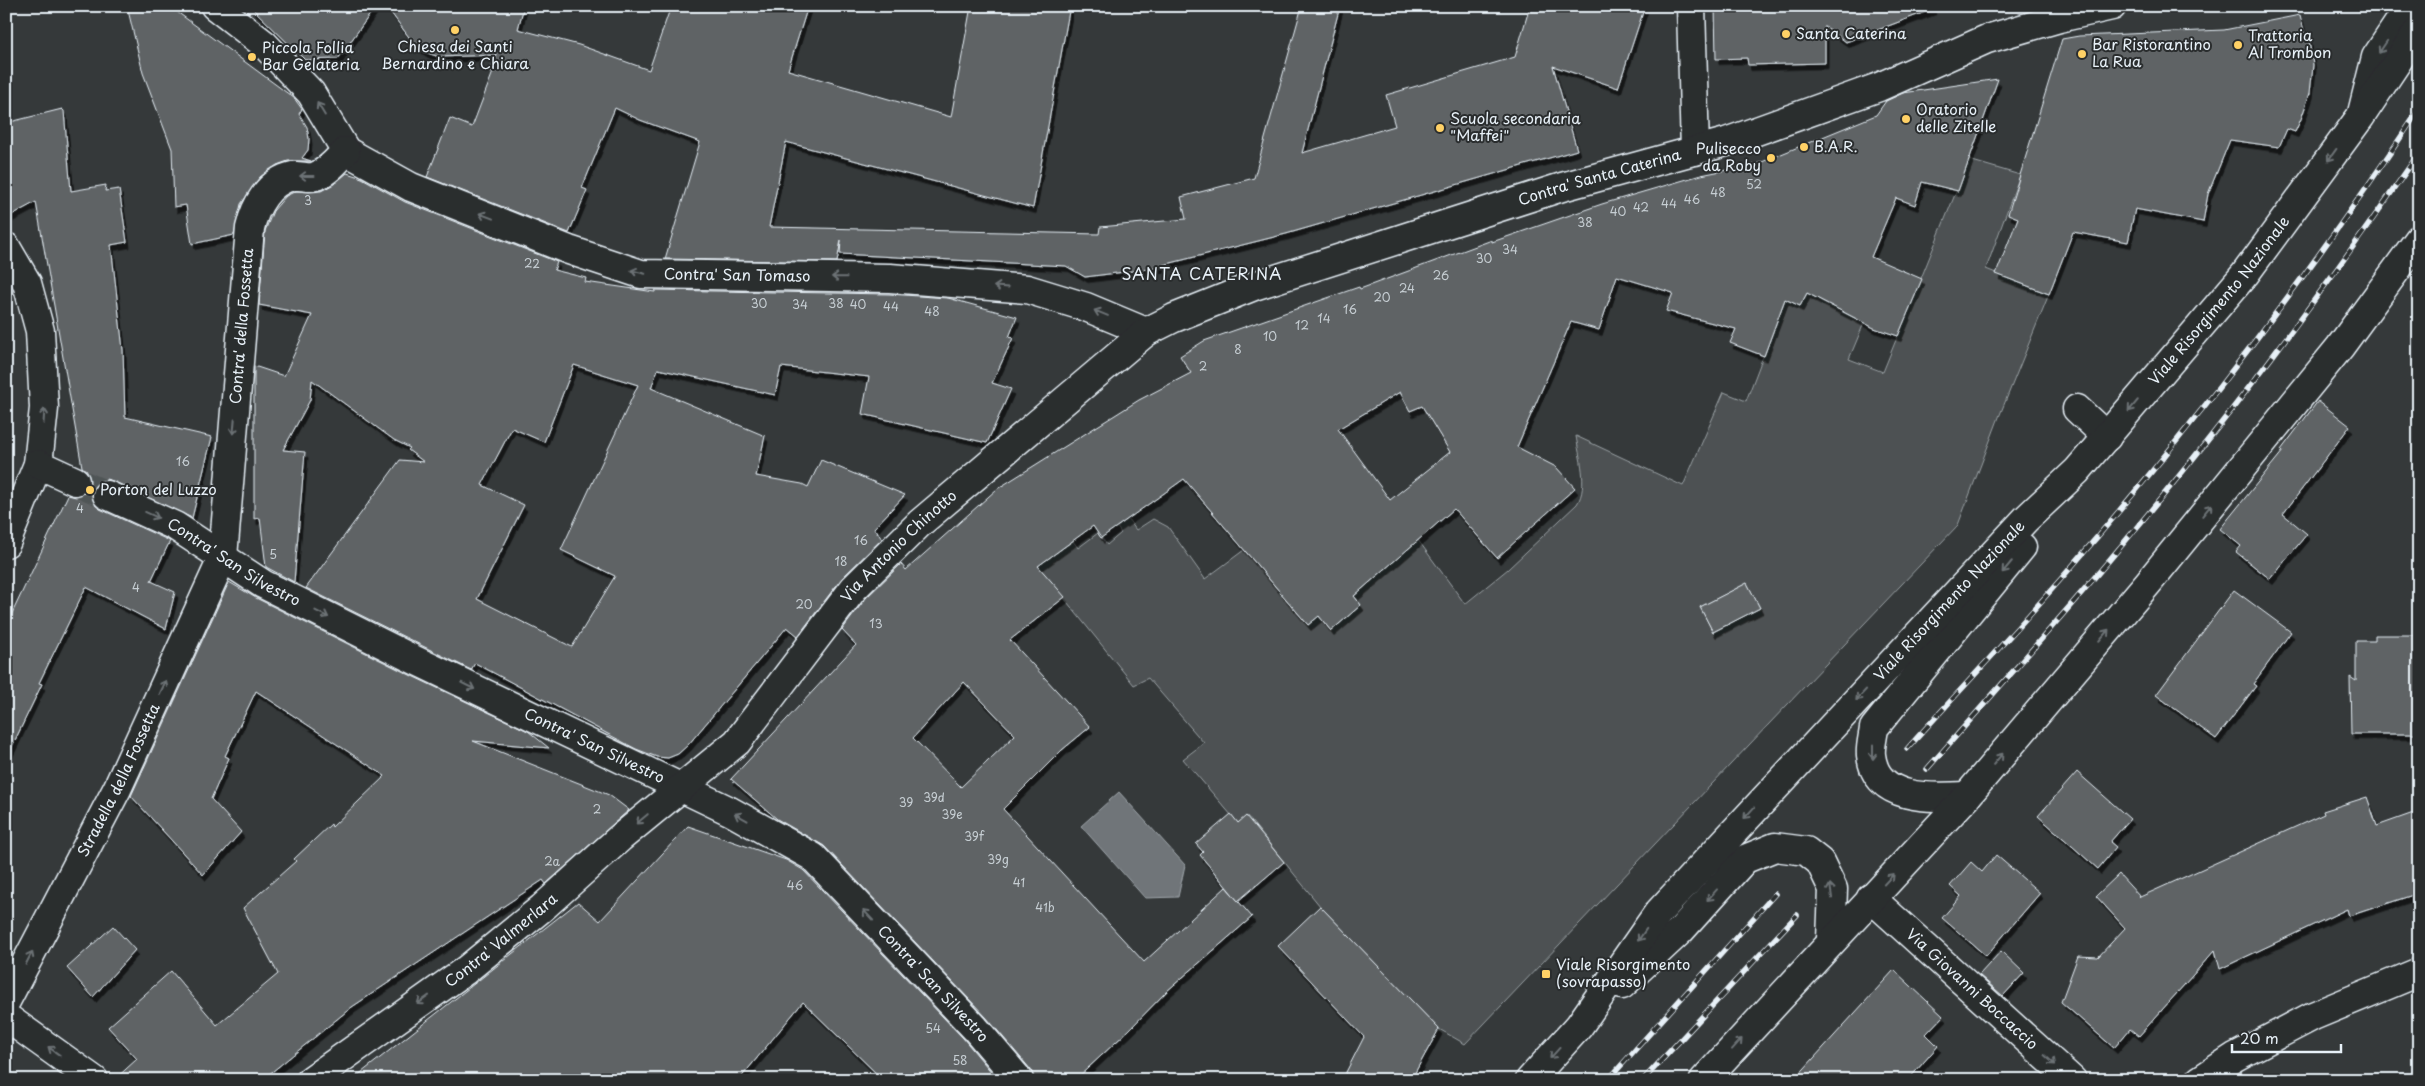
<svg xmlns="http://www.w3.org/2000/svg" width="2425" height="1086" viewBox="0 0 2425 1086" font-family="'Playpen Sans',sans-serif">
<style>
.green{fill:#4d5152;stroke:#9aa1a5;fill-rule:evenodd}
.water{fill:#707579;stroke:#a0a7ac}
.building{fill:#5f6365;stroke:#e8f1f8;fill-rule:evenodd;filter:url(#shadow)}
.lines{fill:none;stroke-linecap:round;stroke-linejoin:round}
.minor-tunnel{stroke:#505556;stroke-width:28;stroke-dasharray:28 14;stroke-linecap:butt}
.minor-casing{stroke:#e8f1f8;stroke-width:31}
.major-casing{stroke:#e8f1f8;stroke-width:31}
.minor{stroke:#2a2d2e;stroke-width:28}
.major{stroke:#2a2d2e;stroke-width:28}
.rail-casing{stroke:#e8f1f8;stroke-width:5.5}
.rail{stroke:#2a2d2e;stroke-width:4;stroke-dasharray:11;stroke-linecap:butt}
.oneway{stroke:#6c7275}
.poi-dot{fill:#ffd166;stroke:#2a2d2e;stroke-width:2}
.labels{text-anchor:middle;stroke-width:4;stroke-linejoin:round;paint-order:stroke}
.number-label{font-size:12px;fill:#c6ced3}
.poi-label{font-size:15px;fill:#e8f1f8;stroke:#2a2d2e;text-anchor:start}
.street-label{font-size:15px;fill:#e8f1f8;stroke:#2a2d2e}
.neighbourhood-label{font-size:16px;letter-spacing:1px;fill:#e8f1f8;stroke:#2a2d2e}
</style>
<defs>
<filter id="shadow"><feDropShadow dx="3" dy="5.5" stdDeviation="0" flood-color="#0009"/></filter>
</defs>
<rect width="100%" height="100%" fill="#35393a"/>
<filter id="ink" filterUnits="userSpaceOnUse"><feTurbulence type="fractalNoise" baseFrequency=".02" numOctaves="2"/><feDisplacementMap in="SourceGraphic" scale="10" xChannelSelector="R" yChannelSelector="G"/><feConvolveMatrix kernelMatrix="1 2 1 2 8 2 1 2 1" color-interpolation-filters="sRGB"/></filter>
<g filter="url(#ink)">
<path class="green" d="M1969,160L2020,175L1986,269L2049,294L1999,417L1958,525L1465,1044L1439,1029L1320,906L1247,816L1238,823L1183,759L1204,743L1148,678L1134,685L1038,566L1073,541L1078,548L1098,533L1107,545L1121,533L1117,527L1128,519L1136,530L1153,519L1168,527L1205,579L1244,550L1308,625L1319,616L1331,631L1361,605L1354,596L1418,540L1465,604L1508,569L1577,504C1589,486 1579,456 1576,436L1683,486L1724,392L1746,401L1785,299L1800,306L1807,293L1864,323L1849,359L1883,372ZM1747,583L1760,608L1713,632L1700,607Z"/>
<polygon class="water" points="1119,792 1185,865 1178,897 1145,898 1081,826"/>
<g class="building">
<polygon points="127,6 169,6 294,98 302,109 299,114 307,127 309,139 308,150 302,158 311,161 288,161 277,165 260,177 241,204 234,235 192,244 186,205 174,207 172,149 143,73"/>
<polygon points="250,6 376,6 338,59 305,60"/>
<polygon points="386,6 524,6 518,29 579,45 649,70 671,6 808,6 788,70 951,117 971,6 1070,6 1033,208 786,142 769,227 1099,234 1100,227 1186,219 1181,197 1254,178 1302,6 1340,6 1302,153 1395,126 1386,95 1515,57 1530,6 1645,6 1618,88 1553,66 1577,150 1286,234 1163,265 1164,267 1085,277 1066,266 840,254 841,240 837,262 665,259 700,142 640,120 615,108 582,188 587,190 569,233 427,177 450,118 472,127 493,72 490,71 497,55 439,57 425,52 414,44"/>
<polygon points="1715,6 1932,6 1933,9 1846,42 1825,26 1825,63 1748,65 1747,58 1716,59"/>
<polygon points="2300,15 2305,35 2308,34 2313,65 2310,93 2301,119 2295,132 2287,129 2279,147 2230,140 2208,194 2203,222 2135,209 2128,242 2073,232 2049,294 1996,274 2018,218 2008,214 2062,39 2079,36 2224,30"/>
<path d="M1998,79L1958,191L1922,182L1915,205L1896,198L1871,257L1922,279L1898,336L1874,328L1807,293L1800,306L1785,299L1764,356L1730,343L1736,329L1666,311L1673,293L1617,276L1599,330L1571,322L1517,447L1556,467L1575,488L1497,558L1454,509L1354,596L1361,605L1331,631L1319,616L1308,625L1184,479L1101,538L1093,526L1038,566L1065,597L1010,640L1090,727L1062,750L1003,809L1144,962L1226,887L1252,917L1167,991L1129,1030L1075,1080H1034L1031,1070L986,1017L824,846L777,819L731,779L856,645L842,630L866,598L901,564L906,570L997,489L1139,400L1191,373L1180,356L1204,341L1359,287L1360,289L1492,240V242L1602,204L1701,175L1757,164L1876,115L1886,101L1903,93ZM1400,392L1410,411L1422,406L1450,452L1390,500L1338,429ZM964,682L1015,735L961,787L913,738Z"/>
<polygon points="62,109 64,111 71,191 106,185 105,191 119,189 127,242 111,245 123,350 125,417 212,437 192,518 113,481 106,479 98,482 93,488 92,497 94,504 100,509 170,541 151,581 175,592 166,629 86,587 39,683 42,684 6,759 6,626 68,495 76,497 84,494 89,488 91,480 88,472 82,467 36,202 6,218 6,123"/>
<path d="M347,173L362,178L405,202L557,262L554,270L586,278L585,282L655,292V290L889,294L948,298L1017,317L1009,337L1013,338L992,383L1011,389L987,443L862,414L869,377L781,367L775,395L658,369L651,388L765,436L756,476L802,484L808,487L821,460L905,495L874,528L882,539L842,578L798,636L787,627L688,745L678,754L668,758L657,757L636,749L475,663L471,670L306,588L400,460L424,462L408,450L410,448L394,440L312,380L310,400L283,450L305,452L294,582L266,567L260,518L254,519V366L284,376L312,315L259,305L265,231L273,211L286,196L296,191H321L334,184ZM574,365L638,385L561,550L615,576L572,647L477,599L524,505L482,485L512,428L544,442Z"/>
<polygon points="2318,401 2350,426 2283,514 2307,534 2270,579 2236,552 2241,546 2220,529 2283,451 2281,450"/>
<polygon points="229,582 256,598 410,675 528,731 549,748 473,741 609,795 629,810 546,884 543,880 352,1007 262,1080 114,1080 137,1059 108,1027 171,971 217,1025 278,974 243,908 296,861 294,859 331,824 332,827 385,776 256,691 225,756 229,758 211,799 241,832 203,875 131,796"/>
<polygon points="1747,583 1760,608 1713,632 1700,607"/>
<polygon points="2234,590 2291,632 2253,684 2256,686 2216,739 2156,695"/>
<polygon points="2375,635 2419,635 2419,734 2351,734 2350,677 2356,681 2356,641 2375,641"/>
<polygon points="2077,772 2130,819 2110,842 2116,847 2098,869 2038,816"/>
<polygon points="2367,797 2377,826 2419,811 2419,893 2349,916 2347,909 2220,969 2215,950 2139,1036 2130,1029 2114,1048 2061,1002 2078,956 2098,957 2125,928 2096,896 2119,874 2140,897 2324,814 2323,811"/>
<polygon points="1231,814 1238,823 1246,816 1284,862 1238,901 1200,855 1203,852 1196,844"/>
<polygon points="688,826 786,860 803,870 963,1038 998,1080 883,1080 803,1002 739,1080 352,1080 578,902 600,921"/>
<polygon points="1996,855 2040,893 1986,956 1942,918 1961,896 1950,886 1971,862 1982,872"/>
<polygon points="1320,906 1439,1029 1411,1080 1342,1080 1364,1037 1278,946"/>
<polygon points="113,926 135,950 93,997 67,968"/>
<polygon points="2001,951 2024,973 2003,996 1979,975"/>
<polygon points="1894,970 1943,1016 1926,1034 1938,1046 1908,1080 1794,1080"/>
</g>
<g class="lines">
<polyline class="minor-tunnel" points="75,481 107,495"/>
<g class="minor-casing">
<g id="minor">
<path id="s1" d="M215,6L264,44L311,93L346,151L411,187L569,250L641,274L890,278L1027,289L1086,307L1146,332"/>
<polyline points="1691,6 1695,151"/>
<polyline points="2362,113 2376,57 2410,6"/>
<polyline points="6,247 27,283 40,331 44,408 38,464 6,543"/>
<polyline points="2077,409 2107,437"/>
<polyline points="38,464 75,481"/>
<path id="s2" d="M107,495L175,526L263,584L417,661L730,811L813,857L975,1028L1019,1080"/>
<path id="s3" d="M1871,898L2072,1080"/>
<path id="s4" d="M6,1001L117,789L223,557L250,228C255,206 269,181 293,176C301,175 309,179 316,176C329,171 337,160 346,151"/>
<polyline points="6,1017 94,1080"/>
<path id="s5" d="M311,1080L466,970L542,908L620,838L737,742L854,588L920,523L1146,332L1174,318L1254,286L1562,187L1726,142L1879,87L1987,39L2059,18L2112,6"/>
</g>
</g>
<g class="major-casing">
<g id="major">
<path d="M1967,796C1933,798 1876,802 1871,755C1870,747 1873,737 1874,728L2022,547"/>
<polyline points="1622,985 1681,930 1745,859 1775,847 1806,851 1820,862 1833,889 1831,940"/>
<path id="s6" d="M1530,1080L1579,1026L1658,913L2026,519L2077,471L2245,274L2361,116L2419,29"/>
<polyline points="1704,1080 1967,796 2148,583 2340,347 2419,239"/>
<polyline points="2200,1080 2235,1057 2313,1016 2419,972"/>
</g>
</g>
<use href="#minor" class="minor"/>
<use href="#major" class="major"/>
<g class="rail-casing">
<g id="rail">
<path d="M1907,749C1960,690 2015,632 2067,572C2194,426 2312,271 2419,110"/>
<path d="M1927,769C2025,658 2123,548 2215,431C2286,341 2353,248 2419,153"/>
<polyline points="1608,1080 1775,894"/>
<polyline points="1643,1080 1797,915"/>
</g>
</g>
<use href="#rail" class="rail"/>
</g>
<defs><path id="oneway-shaft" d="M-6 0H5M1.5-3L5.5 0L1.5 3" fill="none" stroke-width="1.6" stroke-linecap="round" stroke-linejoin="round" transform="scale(1.25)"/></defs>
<g class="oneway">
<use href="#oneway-shaft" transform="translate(2383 47) rotate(124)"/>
<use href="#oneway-shaft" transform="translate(321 109) rotate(-121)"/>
<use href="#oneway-shaft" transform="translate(2332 155) rotate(126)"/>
<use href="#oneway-shaft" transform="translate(307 176) rotate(180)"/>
<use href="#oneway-shaft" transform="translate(486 216) rotate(-159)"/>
<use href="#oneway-shaft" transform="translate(638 272) rotate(-167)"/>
<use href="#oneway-shaft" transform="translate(839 277) rotate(-179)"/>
<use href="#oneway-shaft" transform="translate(1001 287) rotate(-176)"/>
<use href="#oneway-shaft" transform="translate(1101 313) rotate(-158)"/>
<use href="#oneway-shaft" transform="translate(2133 406) rotate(130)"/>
<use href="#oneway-shaft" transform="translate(44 416) rotate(-86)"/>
<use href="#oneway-shaft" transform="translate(234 427) rotate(95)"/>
<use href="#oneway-shaft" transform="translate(2207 510) rotate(-51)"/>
<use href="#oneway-shaft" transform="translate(152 515) rotate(24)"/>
<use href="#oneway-shaft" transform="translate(2007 567) rotate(130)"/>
<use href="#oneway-shaft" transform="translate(322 614) rotate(27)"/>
<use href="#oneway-shaft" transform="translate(2104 635) rotate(-50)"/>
<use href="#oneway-shaft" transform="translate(468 686) rotate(26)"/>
<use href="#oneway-shaft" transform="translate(163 687) rotate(-65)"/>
<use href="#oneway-shaft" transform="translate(1861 695) rotate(133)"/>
<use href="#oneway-shaft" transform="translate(1873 752) rotate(90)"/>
<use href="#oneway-shaft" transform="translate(1998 759) rotate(-50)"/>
<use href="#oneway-shaft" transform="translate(1749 813) rotate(132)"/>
<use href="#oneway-shaft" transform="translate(741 817) rotate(-151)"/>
<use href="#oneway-shaft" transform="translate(642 819) rotate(140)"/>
<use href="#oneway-shaft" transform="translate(1889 879) rotate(-47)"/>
<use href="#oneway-shaft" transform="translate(1831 891) rotate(-98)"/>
<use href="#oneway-shaft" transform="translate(1712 895) rotate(132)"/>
<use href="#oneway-shaft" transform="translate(868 915) rotate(-133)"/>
<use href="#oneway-shaft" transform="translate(1642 935) rotate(125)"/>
<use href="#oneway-shaft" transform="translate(29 958) rotate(-63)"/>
<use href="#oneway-shaft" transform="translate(423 1000) rotate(144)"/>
<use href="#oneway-shaft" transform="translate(1737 1044) rotate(-48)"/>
<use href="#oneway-shaft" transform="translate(54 1051) rotate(-144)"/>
<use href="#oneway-shaft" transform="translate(1555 1053) rotate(132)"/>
<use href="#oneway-shaft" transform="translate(2050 1060) rotate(42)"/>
</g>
</g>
<g class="poi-dot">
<circle cx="455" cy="30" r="5"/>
<circle cx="1786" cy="34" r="5"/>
<circle cx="2238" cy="45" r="5"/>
<circle cx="2082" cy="54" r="5"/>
<circle cx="252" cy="57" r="5"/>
<circle cx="1906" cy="119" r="5"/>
<circle cx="1440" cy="128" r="5"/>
<circle cx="1804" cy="147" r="5"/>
<circle cx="1771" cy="158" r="5"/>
<circle cx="90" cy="490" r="5"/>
<rect x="1541" y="969" width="10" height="10" rx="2.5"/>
</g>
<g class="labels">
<g class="number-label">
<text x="1754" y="189">52</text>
<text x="1718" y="197">48</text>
<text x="1692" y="204">46</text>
<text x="308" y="205">3</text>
<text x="1669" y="208">44</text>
<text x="1641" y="212">42</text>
<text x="1618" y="216">40</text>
<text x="1585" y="227">38</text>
<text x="1510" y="254">34</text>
<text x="1484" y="263">30</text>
<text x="532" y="268">22</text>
<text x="1441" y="280">26</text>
<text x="1407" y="293">24</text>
<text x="1382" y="302">20</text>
<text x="759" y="308">30</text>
<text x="836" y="308">38</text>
<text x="800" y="309">34</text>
<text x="858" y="309">40</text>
<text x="891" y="311">44</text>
<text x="1350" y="314">16</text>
<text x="932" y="316">48</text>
<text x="1324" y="323">14</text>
<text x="1302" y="330">12</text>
<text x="1270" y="341">10</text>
<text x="1238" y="354">8</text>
<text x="1203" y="371">2</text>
<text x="183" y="466">16</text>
<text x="80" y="513">4</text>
<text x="861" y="545">16</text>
<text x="273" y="559">5</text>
<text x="841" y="566">18</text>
<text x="136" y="592">4</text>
<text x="804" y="609">20</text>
<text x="876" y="628">13</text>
<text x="934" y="802">39d</text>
<text x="906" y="807">39</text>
<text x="597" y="814">2</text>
<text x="952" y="819">39e</text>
<text x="974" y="841">39f</text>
<text x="998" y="864">39g</text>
<text x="552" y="866">2a</text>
<text x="1019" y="887">41</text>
<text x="795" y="890">46</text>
<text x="1045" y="912">41b</text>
<text x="933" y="1033">54</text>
<text x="960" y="1065">58</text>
</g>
<g class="poi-label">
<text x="1796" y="39">Santa Caterina</text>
<text x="2248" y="41">Trattoria<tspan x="2248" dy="17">Al Trombon</tspan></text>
<text x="2092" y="50">Bar Ristorantino<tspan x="2092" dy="17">La Rua</tspan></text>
<text x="455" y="52" text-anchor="middle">Chiesa dei Santi<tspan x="455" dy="17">Bernardino e Chiara</tspan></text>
<text x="262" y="53">Piccola Follia<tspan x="262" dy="17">Bar Gelateria</tspan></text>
<text x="1916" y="115">Oratorio<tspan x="1916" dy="17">delle Zitelle</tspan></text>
<text x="1450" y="124">Scuola secondaria<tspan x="1450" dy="17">"Maffei"</tspan></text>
<text x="1814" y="152">B.A.R.</text>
<text x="1761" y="154" text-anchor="end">Pulisecco<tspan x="1761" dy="17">da Roby</tspan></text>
<text x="100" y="495">Porton del Luzzo</text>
<text x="1556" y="970">Viale Risorgimento<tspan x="1556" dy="17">(sovrapasso)</tspan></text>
</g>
<g class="street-label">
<text dy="5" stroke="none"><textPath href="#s5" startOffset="1606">Contra' Santa Caterina</textPath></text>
<text dy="5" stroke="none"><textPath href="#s1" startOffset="614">Contra' San Tomaso</textPath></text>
<text dy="5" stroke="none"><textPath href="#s6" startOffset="1042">Viale Risorgimento Nazionale</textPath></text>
<text dy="5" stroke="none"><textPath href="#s4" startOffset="726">Contra' della Fossetta</textPath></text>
<text dy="5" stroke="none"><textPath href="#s5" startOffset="799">Via Antonio Chinotto</textPath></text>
<text dy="5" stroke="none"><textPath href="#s2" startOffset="144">Contra' San Silvestro</textPath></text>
<text dy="5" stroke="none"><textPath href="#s6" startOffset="638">Viale Risorgimento Nazionale</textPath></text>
<text dy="5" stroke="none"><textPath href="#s2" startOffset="549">Contra' San Silvestro</textPath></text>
<text dy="5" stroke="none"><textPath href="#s4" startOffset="248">Stradella della Fossetta</textPath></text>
<text dy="5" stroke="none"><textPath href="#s5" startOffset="236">Contra' Valmerlara</textPath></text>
<text dy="5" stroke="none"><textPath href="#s2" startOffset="969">Contra' San Silvestro</textPath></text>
<text dy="5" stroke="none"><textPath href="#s3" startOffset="136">Via Giovanni Boccaccio</textPath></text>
</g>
<g class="neighbourhood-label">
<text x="1202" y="280">SANTA CATERINA</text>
</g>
</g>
<rect width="2425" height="1086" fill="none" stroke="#2a2d2e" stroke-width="25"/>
<rect x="12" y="12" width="2400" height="1061" fill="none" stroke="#e8f1f8" stroke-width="2" filter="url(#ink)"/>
<path d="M2232 1044v8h109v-8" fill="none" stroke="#e8f1f8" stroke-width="2.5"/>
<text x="2240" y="1044" font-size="15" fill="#e8f1f8" stroke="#2a2d2e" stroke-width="4" paint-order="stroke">20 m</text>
</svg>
